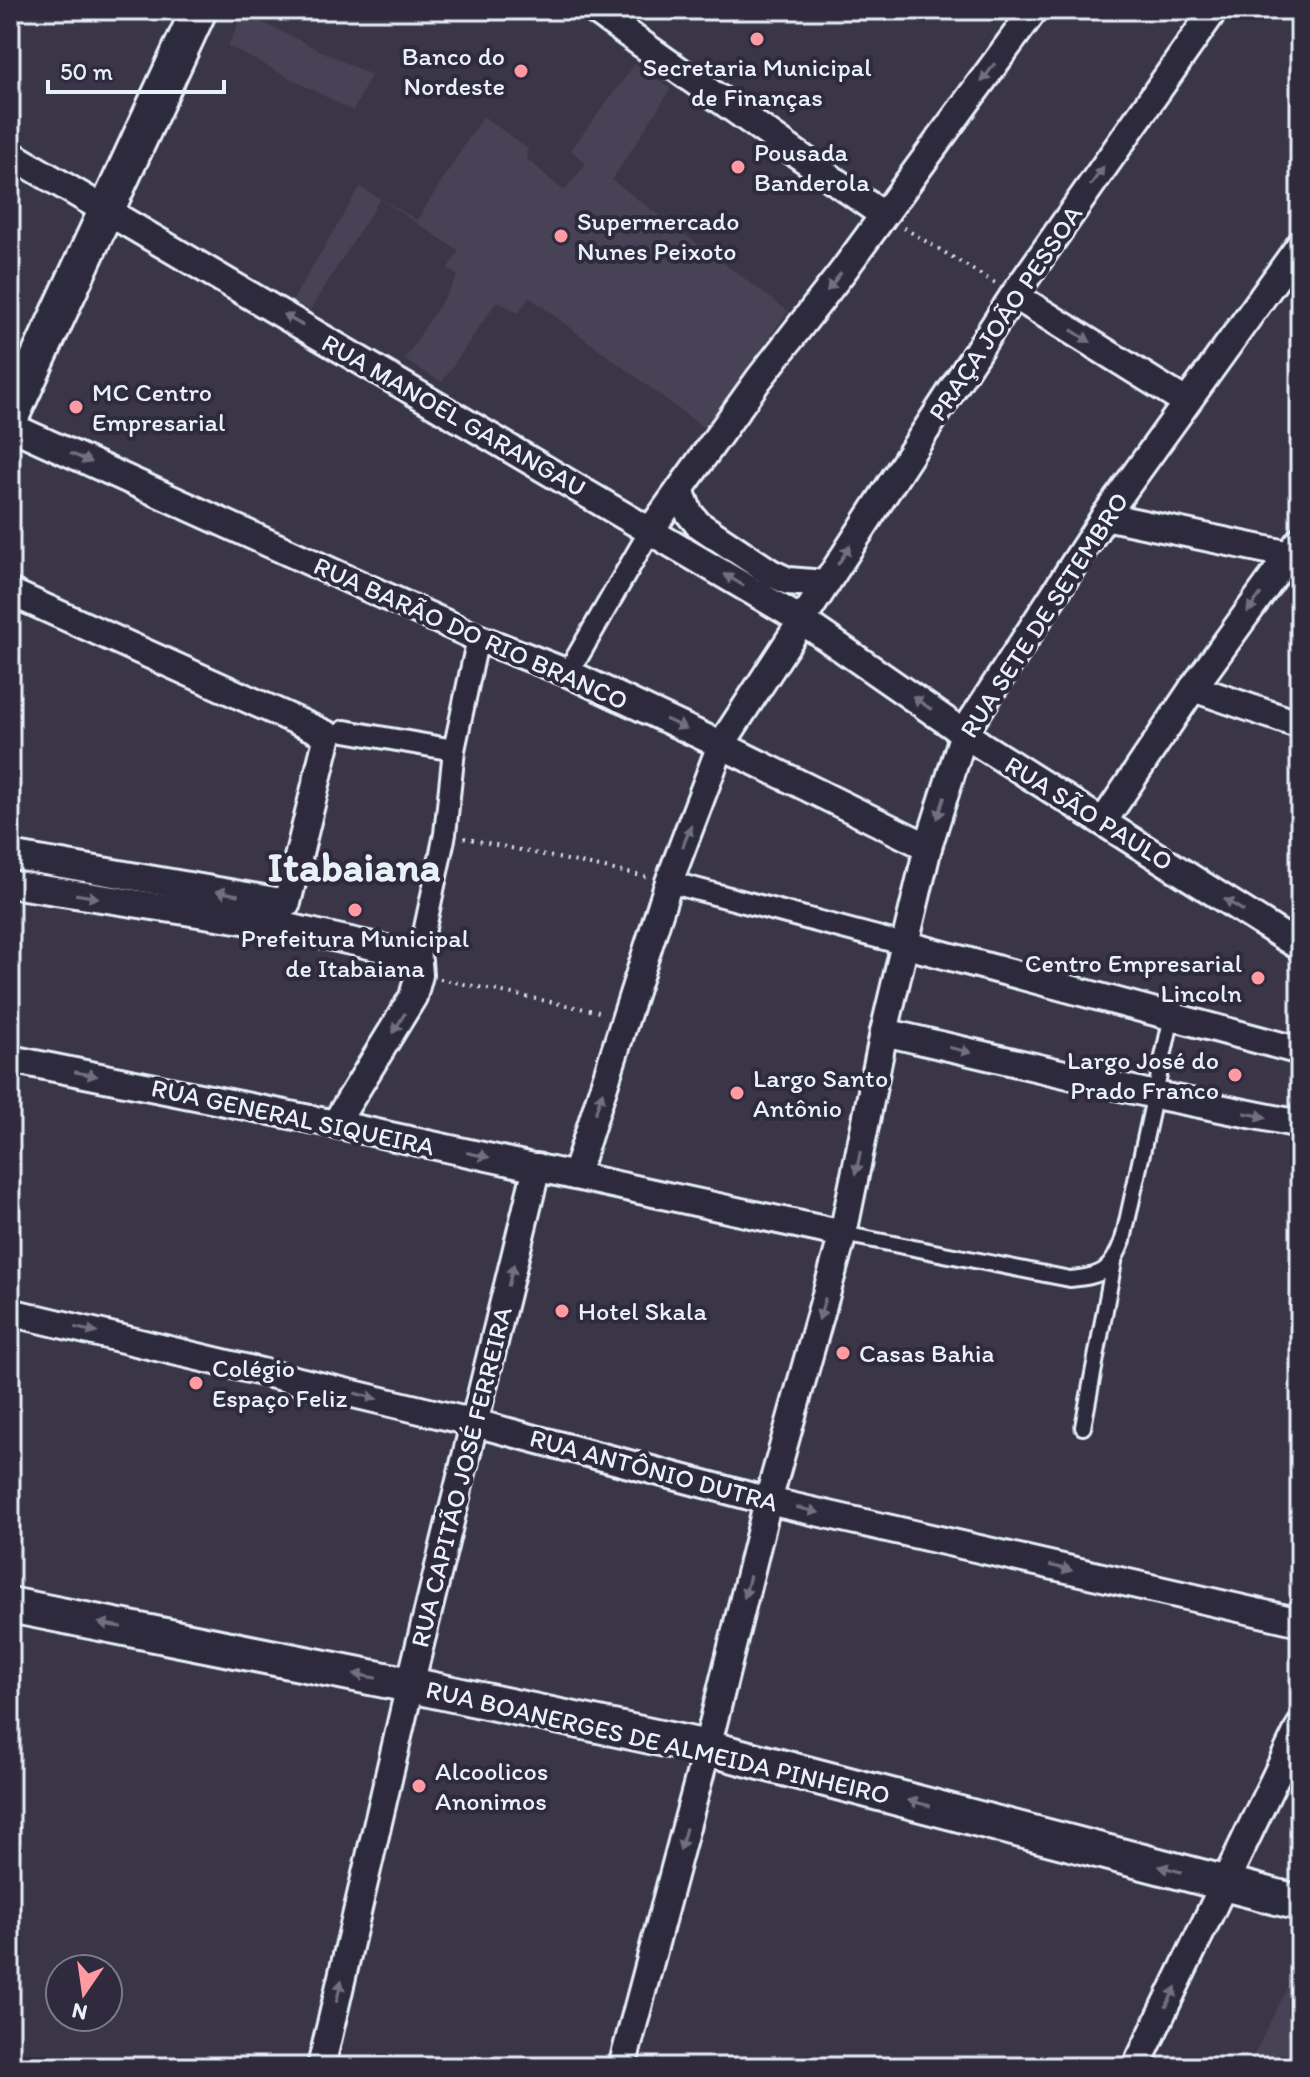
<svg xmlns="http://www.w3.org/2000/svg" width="1310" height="2077" viewBox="0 0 1310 2077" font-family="Itim,sans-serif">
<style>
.built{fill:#464354}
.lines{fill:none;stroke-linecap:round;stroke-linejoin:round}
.service-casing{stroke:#e8f1f8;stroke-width:20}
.pedestrian-casing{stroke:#e8f1f8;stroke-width:26}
.minor-casing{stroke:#e8f1f8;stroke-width:32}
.tertiary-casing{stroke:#e8f1f8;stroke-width:40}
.path{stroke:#e8f1f8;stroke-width:4;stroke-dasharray:2 6;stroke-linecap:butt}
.service{stroke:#2f2a3d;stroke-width:14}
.pedestrian{stroke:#2f2a3d;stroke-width:20}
.minor{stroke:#2f2a3d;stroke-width:26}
.tertiary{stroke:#2f2a3d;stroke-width:34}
.oneway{fill:#70707e}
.poi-dot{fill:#ff9aa2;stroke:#2f2a3d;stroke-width:3}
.labels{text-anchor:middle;stroke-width:8;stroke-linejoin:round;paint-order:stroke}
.poi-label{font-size:26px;fill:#e8f1f8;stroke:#2f2a3d;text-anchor:start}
.street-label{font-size:26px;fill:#e8f1f8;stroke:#2f2a3d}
.town-label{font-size:42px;font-weight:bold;fill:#e8f1f8;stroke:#2f2a3d}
</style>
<rect width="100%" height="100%" fill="#3a3648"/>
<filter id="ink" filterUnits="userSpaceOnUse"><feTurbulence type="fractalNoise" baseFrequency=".0125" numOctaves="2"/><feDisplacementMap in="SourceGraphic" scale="16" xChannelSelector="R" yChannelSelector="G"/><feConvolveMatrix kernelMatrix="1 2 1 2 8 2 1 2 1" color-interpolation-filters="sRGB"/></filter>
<g filter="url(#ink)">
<g class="built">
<polygon points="243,13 371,75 353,111 228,46"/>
<polygon points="635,64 671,89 612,180 788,311 704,428 529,297 519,313 497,301 442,382 404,360 458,276 448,268 459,251 380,199 310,310 292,301 360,187 417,220 483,116 528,149 526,158 564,191 586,164 571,150"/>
<polygon points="1300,1962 1300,2067 1248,2067"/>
</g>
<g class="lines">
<g class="service-casing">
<g id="service">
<path d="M843,1234L1070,1279C1103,1276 1111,1271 1123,1240L1172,1016"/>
<polyline points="1083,1427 1114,1262"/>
</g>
</g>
<g class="pedestrian-casing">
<g id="pedestrian">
<polyline points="568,673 650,531"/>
<polyline points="345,731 454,750"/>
<polyline points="669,882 907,945"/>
<polyline points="418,961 445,834 454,750 478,638"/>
</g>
</g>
<g class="minor-casing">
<g id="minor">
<polyline points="594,10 883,215"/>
<polyline points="10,154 801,620 981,745 1300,947"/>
<polyline points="1014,295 1186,402"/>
<polyline points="10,426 478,638 568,673 721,745 928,847"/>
<polyline points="680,490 689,513 698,524 771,573 788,581 825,584"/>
<polyline points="1105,516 1300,557"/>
<polyline points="650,531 759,379 843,271 1034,10"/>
<polyline points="10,592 328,735 287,903 10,855"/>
<polyline points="1193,688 1300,725"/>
<polyline points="1103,822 1193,688 1300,540"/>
<polyline points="10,884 283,926 409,954 418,961 419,975 413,997 335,1124"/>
<polyline points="907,945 1300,1051"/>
<polyline points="884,1032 1155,1095 1300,1124"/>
<polyline points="10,1059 335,1124 843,1234"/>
<polyline points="575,1176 669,882 721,745 1014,295 1214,10"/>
<polyline points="10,1312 475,1423 768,1501 1300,1622"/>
<polyline points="321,2067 410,1685 537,1167"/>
<polyline points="622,2067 707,1748 768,1501 843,1234 884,1032 928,847 964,733 1105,516 1300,245"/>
<polyline points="1136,2067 1300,1726"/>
</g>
</g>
<g class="tertiary-casing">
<g id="tertiary">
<polyline points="10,419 199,10"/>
<polyline points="10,1605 410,1685 707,1748 1300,1903"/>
</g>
</g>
<g class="path">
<polyline points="904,228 995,283"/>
<polyline points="464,838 647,877"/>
<polyline points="440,979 604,1013"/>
</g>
<use href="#service" class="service"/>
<use href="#pedestrian" class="pedestrian"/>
<use href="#minor" class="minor"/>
<use href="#tertiary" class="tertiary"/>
</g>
<defs><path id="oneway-solid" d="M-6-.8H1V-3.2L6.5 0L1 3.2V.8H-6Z" transform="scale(2)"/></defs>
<g class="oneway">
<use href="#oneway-solid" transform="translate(988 73) rotate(126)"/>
<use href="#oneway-solid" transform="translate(1097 176) rotate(-55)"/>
<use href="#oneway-solid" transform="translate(834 282) rotate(128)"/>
<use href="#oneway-solid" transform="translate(293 320) rotate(-150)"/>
<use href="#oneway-solid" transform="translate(1081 336) rotate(32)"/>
<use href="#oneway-solid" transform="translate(81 458) rotate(24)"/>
<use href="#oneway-solid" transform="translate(844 555) rotate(-57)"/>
<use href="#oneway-solid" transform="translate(734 580) rotate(-149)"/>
<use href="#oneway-solid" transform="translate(1254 603) rotate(126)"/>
<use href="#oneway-solid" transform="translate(922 703) rotate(-145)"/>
<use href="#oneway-solid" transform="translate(676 724) rotate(25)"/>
<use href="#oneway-solid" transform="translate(941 808) rotate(108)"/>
<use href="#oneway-solid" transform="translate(687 836) rotate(-69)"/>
<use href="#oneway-solid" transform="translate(227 893) rotate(-170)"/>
<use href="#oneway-solid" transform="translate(87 896) rotate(9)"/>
<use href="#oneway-solid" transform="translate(1234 905) rotate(-148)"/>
<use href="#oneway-solid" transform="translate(399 1023) rotate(121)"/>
<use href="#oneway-solid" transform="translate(960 1050) rotate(13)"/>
<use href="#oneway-solid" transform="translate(86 1074) rotate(11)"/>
<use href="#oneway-solid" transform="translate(599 1102) rotate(-72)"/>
<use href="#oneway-solid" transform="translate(1255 1115) rotate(11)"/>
<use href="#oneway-solid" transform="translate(478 1155) rotate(12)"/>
<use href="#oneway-solid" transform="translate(858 1163) rotate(102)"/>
<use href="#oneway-solid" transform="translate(511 1275) rotate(-76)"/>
<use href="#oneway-solid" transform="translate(822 1309) rotate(106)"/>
<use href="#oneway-solid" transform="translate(86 1330) rotate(13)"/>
<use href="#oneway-solid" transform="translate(366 1396) rotate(14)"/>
<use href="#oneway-solid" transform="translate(808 1510) rotate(13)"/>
<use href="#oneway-solid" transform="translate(1061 1568) rotate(13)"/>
<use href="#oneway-solid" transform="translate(747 1587) rotate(104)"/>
<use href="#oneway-solid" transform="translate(110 1625) rotate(-169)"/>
<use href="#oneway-solid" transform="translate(365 1676) rotate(-169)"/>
<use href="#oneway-solid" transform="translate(919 1803) rotate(-165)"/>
<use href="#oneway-solid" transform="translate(683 1839) rotate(105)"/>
<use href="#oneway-solid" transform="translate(1170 1869) rotate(-165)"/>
<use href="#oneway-solid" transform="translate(339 1991) rotate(-77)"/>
<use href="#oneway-solid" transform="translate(1171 1997) rotate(-64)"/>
</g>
</g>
<g class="poi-dot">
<circle cx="757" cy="39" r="8"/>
<circle cx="521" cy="71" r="8"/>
<circle cx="738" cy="167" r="8"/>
<circle cx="561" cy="236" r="8"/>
<circle cx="76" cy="407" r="8"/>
<circle cx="355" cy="910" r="8"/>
<circle cx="1258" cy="978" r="8"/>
<circle cx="1235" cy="1075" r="8"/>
<circle cx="737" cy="1093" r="8"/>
<circle cx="562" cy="1311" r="8"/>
<circle cx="843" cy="1353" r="8"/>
<circle cx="196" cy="1383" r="8"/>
<circle cx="419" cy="1786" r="8"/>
</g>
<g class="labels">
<g class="poi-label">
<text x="505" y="65" text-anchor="end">Banco do<tspan x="505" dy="30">Nordeste</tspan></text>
<text x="757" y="76" text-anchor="middle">Secretaria Municipal<tspan x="757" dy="30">de Finanças</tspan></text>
<text x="754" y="161">Pousada<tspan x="754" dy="30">Banderola</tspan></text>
<text x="577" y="230">Supermercado<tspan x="577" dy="30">Nunes Peixoto</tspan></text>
<text x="92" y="401">MC Centro<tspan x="92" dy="30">Empresarial</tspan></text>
<text x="355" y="947" text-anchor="middle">Prefeitura Municipal<tspan x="355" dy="30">de Itabaiana</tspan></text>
<text x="1242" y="972" text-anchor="end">Centro Empresarial<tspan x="1242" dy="30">Lincoln</tspan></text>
<text x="1219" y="1069" text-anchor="end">Largo José do<tspan x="1219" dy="30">Prado Franco</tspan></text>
<text x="753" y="1087">Largo Santo<tspan x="753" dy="30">Antônio</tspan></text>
<text x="578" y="1320">Hotel Skala</text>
<text x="859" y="1362">Casas Bahia</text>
<text x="212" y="1377">Colégio<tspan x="212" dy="30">Espaço Feliz</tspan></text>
<text x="435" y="1780">Alcoolicos<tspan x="435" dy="30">Anonimos</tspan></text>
</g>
<g class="street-label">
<text transform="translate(1005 313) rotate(-56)" y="9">PRAÇA JOÃO PESSOA</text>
<text transform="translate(454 415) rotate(30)" y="9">RUA MANOEL GARANGAU</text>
<text transform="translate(1044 615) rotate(-57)" y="9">RUA SETE DE SETEMBRO</text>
<text transform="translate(471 633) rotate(24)" y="9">RUA BARÃO DO RIO BRANCO</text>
<text transform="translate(1089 813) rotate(32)" y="9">RUA SÃO PAULO</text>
<text transform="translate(293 1117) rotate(12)" y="9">RUA GENERAL SIQUEIRA</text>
<text transform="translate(654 1470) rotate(15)" y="9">RUA ANTÔNIO DUTRA</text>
<text transform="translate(461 1477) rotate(-76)" y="9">RUA CAPITÃO JOSÉ FERREIRA</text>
<text transform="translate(658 1742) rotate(13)" y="9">RUA BOANERGES DE ALMEIDA PINHEIRO</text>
</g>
<g class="town-label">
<text x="354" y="881">Itabaiana</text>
</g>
</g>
<rect width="1310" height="2077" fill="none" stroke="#2f2a3d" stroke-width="40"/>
<rect x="20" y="20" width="1270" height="2037" fill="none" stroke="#e8f1f8" stroke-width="3" filter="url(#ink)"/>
<g transform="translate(84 1993) rotate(193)"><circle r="38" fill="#2f2a3d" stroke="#797a88" stroke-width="2"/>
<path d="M0-6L14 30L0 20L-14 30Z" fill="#ff9aa2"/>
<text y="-12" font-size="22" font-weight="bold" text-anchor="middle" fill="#e8f1f8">N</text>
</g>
<path d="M48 80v12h176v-12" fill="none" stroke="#e8f1f8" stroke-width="4"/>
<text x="60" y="80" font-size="24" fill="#e8f1f8" stroke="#2f2a3d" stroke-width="6" paint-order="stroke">50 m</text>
</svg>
